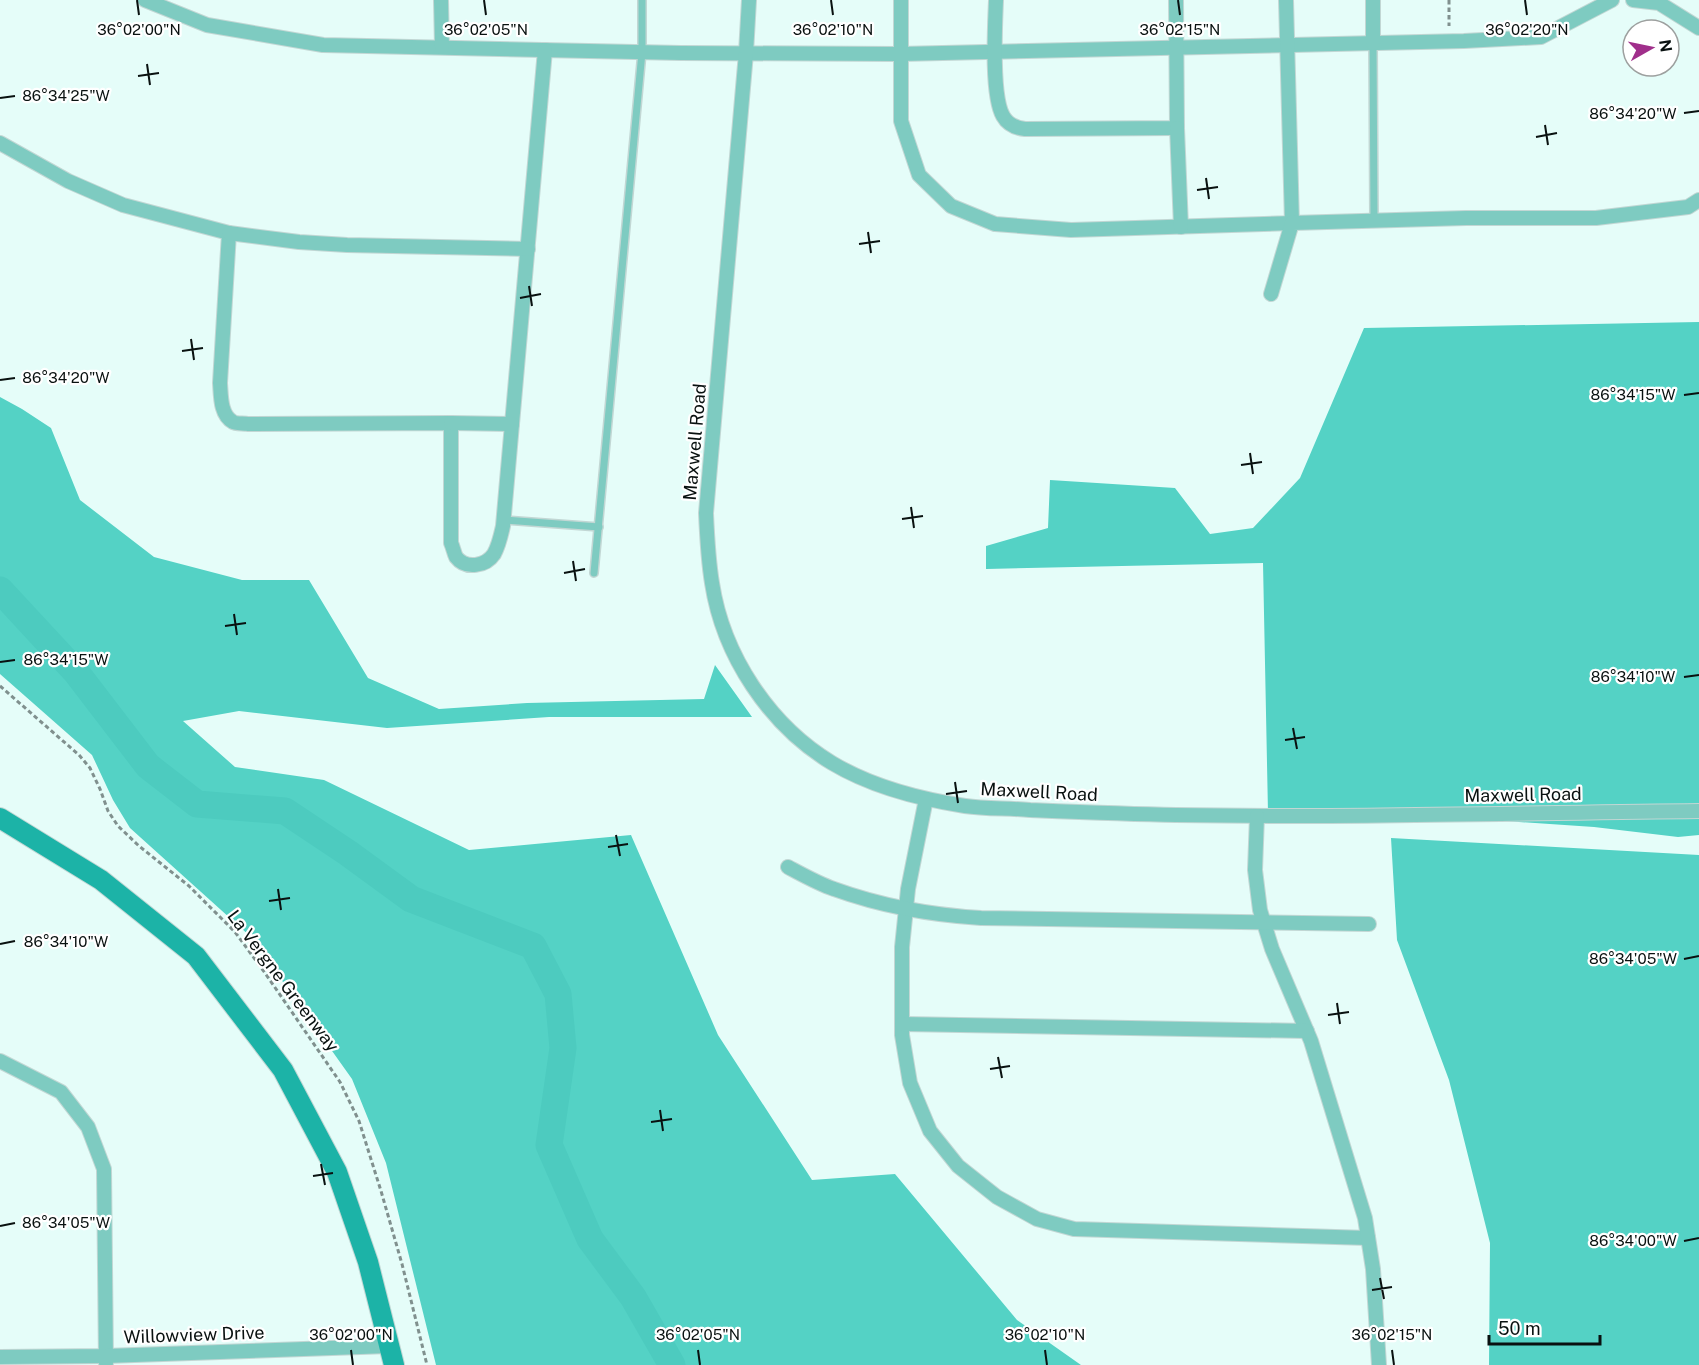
<svg xmlns="http://www.w3.org/2000/svg" width="1699" height="1365" viewBox="0 0 1699 1365" font-family="'Public Sans',sans-serif">
<style>
.forest{fill:#54d2c5}
.lines{fill:none;stroke-linecap:round;stroke-linejoin:round}
.river{stroke:#4dcbbf;stroke-width:27}
.service-casing{stroke:#c2d7d4;stroke-width:10}
.minor-casing{stroke:#c2d7d4;stroke-width:16}
.secondary-casing{stroke:#c2d7d4;stroke-width:22}
.path{stroke:#80908e;stroke-width:3;stroke-dasharray:4.5 3;stroke-linecap:butt}
.service{stroke:#7ecbc1;stroke-width:7}
.minor{stroke:#7ecbc1;stroke-width:14}
.secondary{stroke:#1cb3a7;stroke-width:20}
.ticks{fill:none;stroke:#091110;stroke-width:2}
.labels{text-anchor:middle;stroke-width:4.5;stroke-linejoin:round;paint-order:stroke}
.street-label{font-size:18px;fill:#091110;stroke:#fff}
.ticks-label{font-size:15px;text-anchor:middle;fill:#091110;stroke:#fff;stroke-width:4.5;stroke-linejoin:round;paint-order:stroke}
</style>
<rect width="100%" height="100%" fill="#e5fdf9"/>
<g class="forest">
<polygon points="1699,322 1699,835 1678,837 1594,827 1476,819 1268,813 1263,563 986,569 986,546 1048,528 1050,480 1175,488 1210,534 1253,528 1300,478 1364,328"/>
<polygon points="0,397 22,409 51,428 80,500 154,557 242,580 309,580 368,678 439,709 527,703 704,699 715,665 752,717 549,717 387,728 239,711 183,721 235,767 324,780 469,850 631,835 718,1035 812,1180 895,1174 1017,1320 1081,1365 436,1365 386,1163 352,1079 251,937 130,828 113,800 92,755 0,674"/>
<polygon points="1391,838 1699,855 1699,1365 1489,1365 1490,1243 1449,1080 1397,940"/>
</g>
<g class="lines">
<polyline class="river" points="0,590 76,672 148,766 197,804 285,811 348,853 411,899 533,946 558,994 563,1048 549,1145 590,1239 633,1297 672,1365"/>
<g class="service-casing">
<g id="service">
<polyline points="1373,43 1374,220"/>
<polyline points="504,520 599,527"/>
<polyline points="594,573 642,52 642,0"/>
</g>
</g>
<g class="minor-casing">
<g id="minor">
<polyline points="145,0 207,25 323,45 681,53 900,54 1464,41 1541,37 1612,0"/>
<polyline points="441,0 442,47"/>
<path d="M749,0L746,53L706,513C707,536 708,559 712,583C723,655 769,725 832,763C872,787 919,799 965,806C986,809 1008,808 1030,810C1079,812 1127,814 1176,815C1351,818 1525,813 1699,811"/>
<polyline points="901,0 901,121 919,175 951,206 995,224 1071,230 1292,223 1286,0"/>
<path d="M996,0C995,26 991,95 1003,116C1008,125 1016,128 1025,129L1177,128L1176,0"/>
<polyline points="1373,0 1373,43"/>
<polyline points="1633,0 1659,3 1699,28"/>
<polyline points="1177,128 1181,227"/>
<path d="M0,143L68,181L123,205L229,233L220,383C221,395 220,415 233,422C236,424 244,423 248,424L451,423V543C453,547 454,553 456,557C466,570 486,566 494,554C499,545 501,535 503,526L545,50"/>
<polyline points="229,233 299,242 347,245 528,249"/>
<polyline points="1271,294 1292,223 1466,218 1596,218 1688,207 1699,200"/>
<polyline points="451,423 512,424"/>
<polyline points="926,799 908,889 902,947 902,1035 910,1083 930,1131 958,1166 997,1197 1037,1219 1074,1229 1368,1238"/>
<polyline points="1257,816 1255,870 1260,910 1272,949 1311,1041 1365,1218 1373,1269 1379,1365"/>
<path d="M788,867C803,875 819,884 834,889C881,906 931,915 981,918L1369,924"/>
<polyline points="902,1024 1307,1031"/>
<polyline points="0,1061 61,1092 88,1127 104,1169 106,1363"/>
<polyline points="0,1357 106,1356 389,1346"/>
</g>
</g>
<g class="secondary-casing">
<polyline id="secondary" points="0,818 101,880 196,956 283,1070 337,1172 368,1262 394,1365"/>
</g>
<g class="path">
<polyline points="1449,0 1449,26"/>
<polyline points="0,686 79,755 90,768 100,789 108,811 118,826 139,846 189,886 235,932 265,973 340,1082 359,1121 381,1191 402,1264 427,1365"/>
</g>
<use href="#service" class="service"/>
<use href="#minor" class="minor"/>
<use href="#secondary" class="secondary"/>
</g>
<path class="ticks" d="M137,0L139,15M484,0L486,15M831,0L833,15M1178,0L1180,15M1525,0L1527,15M147,64L150,85M138,76L159,73M0,98L15,96M1684,113L1699,111M1545,125L1548,145M1536,137L1557,133M1206,178L1209,199M1197,190L1218,187M868,232L871,253M859,244L880,241M529,286L532,306M520,298L541,294M191,339L194,360M182,351L203,348M0,380L15,378M1684,395L1699,393M1250,453L1253,474M1241,465L1262,462M911,507L914,528M902,519L923,516M573,561L576,581M564,573L585,569M234,614L237,635M225,626L246,623M0,662L15,660M1684,677L1699,675M1293,728L1297,749M1285,740L1305,737M955,782L958,803M946,794L967,791M616,835L620,856M608,847L628,844M278,889L281,910M269,901L290,898M0,944L15,941M1684,959L1699,956M1337,1003L1340,1024M1328,1015L1349,1012M998,1057L1002,1078M990,1069L1010,1066M660,1110L663,1131M651,1122L672,1119M321,1164L325,1185M313,1176L333,1173M0,1226L15,1223M1684,1241L1699,1238M1380,1278L1384,1299M1372,1290L1392,1287M351,1350L353,1365M698,1350L700,1365M1045,1350L1047,1365M1392,1350L1394,1365"/>
<g class="labels">
<g class="street-label">
<text transform="translate(695 442) rotate(-85)" y="6">Maxwell Road</text>
<text transform="translate(1039 792) rotate(3)" y="6">Maxwell Road</text>
<text transform="translate(1523 795) rotate(-1)" y="6">Maxwell Road</text>
<text transform="translate(283 981) rotate(53)" y="6">La Vergne Greenway</text>
<text transform="translate(194 1335) rotate(-2)" y="6">Willowview Drive</text>
</g>
</g>
<g class="ticks-label">
<text x="139" y="35">36°02'00"N</text>
<text x="486" y="35">36°02'05"N</text>
<text x="833" y="35">36°02'10"N</text>
<text x="1180" y="35">36°02'15"N</text>
<text x="1527" y="35">36°02'20"N</text>
<text x="66" y="101">86°34'25"W</text>
<text x="1633" y="119">86°34'20"W</text>
<text x="66" y="383">86°34'20"W</text>
<text x="1633" y="400">86°34'15"W</text>
<text x="66" y="665">86°34'15"W</text>
<text x="1633" y="682">86°34'10"W</text>
<text x="66" y="947">86°34'10"W</text>
<text x="1633" y="964">86°34'05"W</text>
<text x="66" y="1228">86°34'05"W</text>
<text x="1633" y="1246">86°34'00"W</text>
<text x="351" y="1340">36°02'00"N</text>
<text x="698" y="1340">36°02'05"N</text>
<text x="1045" y="1340">36°02'10"N</text>
<text x="1392" y="1340">36°02'15"N</text>
</g>
<g transform="translate(1651 48) rotate(81)"><circle r="28" fill="#ffffff" stroke="#9da09f" stroke-width="1.5"/>
<path d="M0-4.5L10 22L0 15L-10 22Z" fill="#a02f8b"/>
<text y="-9" font-size="16" font-weight="bold" text-anchor="middle" fill="#091110">N</text>
</g>
<path d="M1489 1335v9h111v-9" fill="none" stroke="#091110" stroke-width="3"/>
<text x="1498" y="1335" font-size="18" fill="#091110" stroke="#ffffff" stroke-width="4.5" paint-order="stroke">50 m</text>
</svg>
